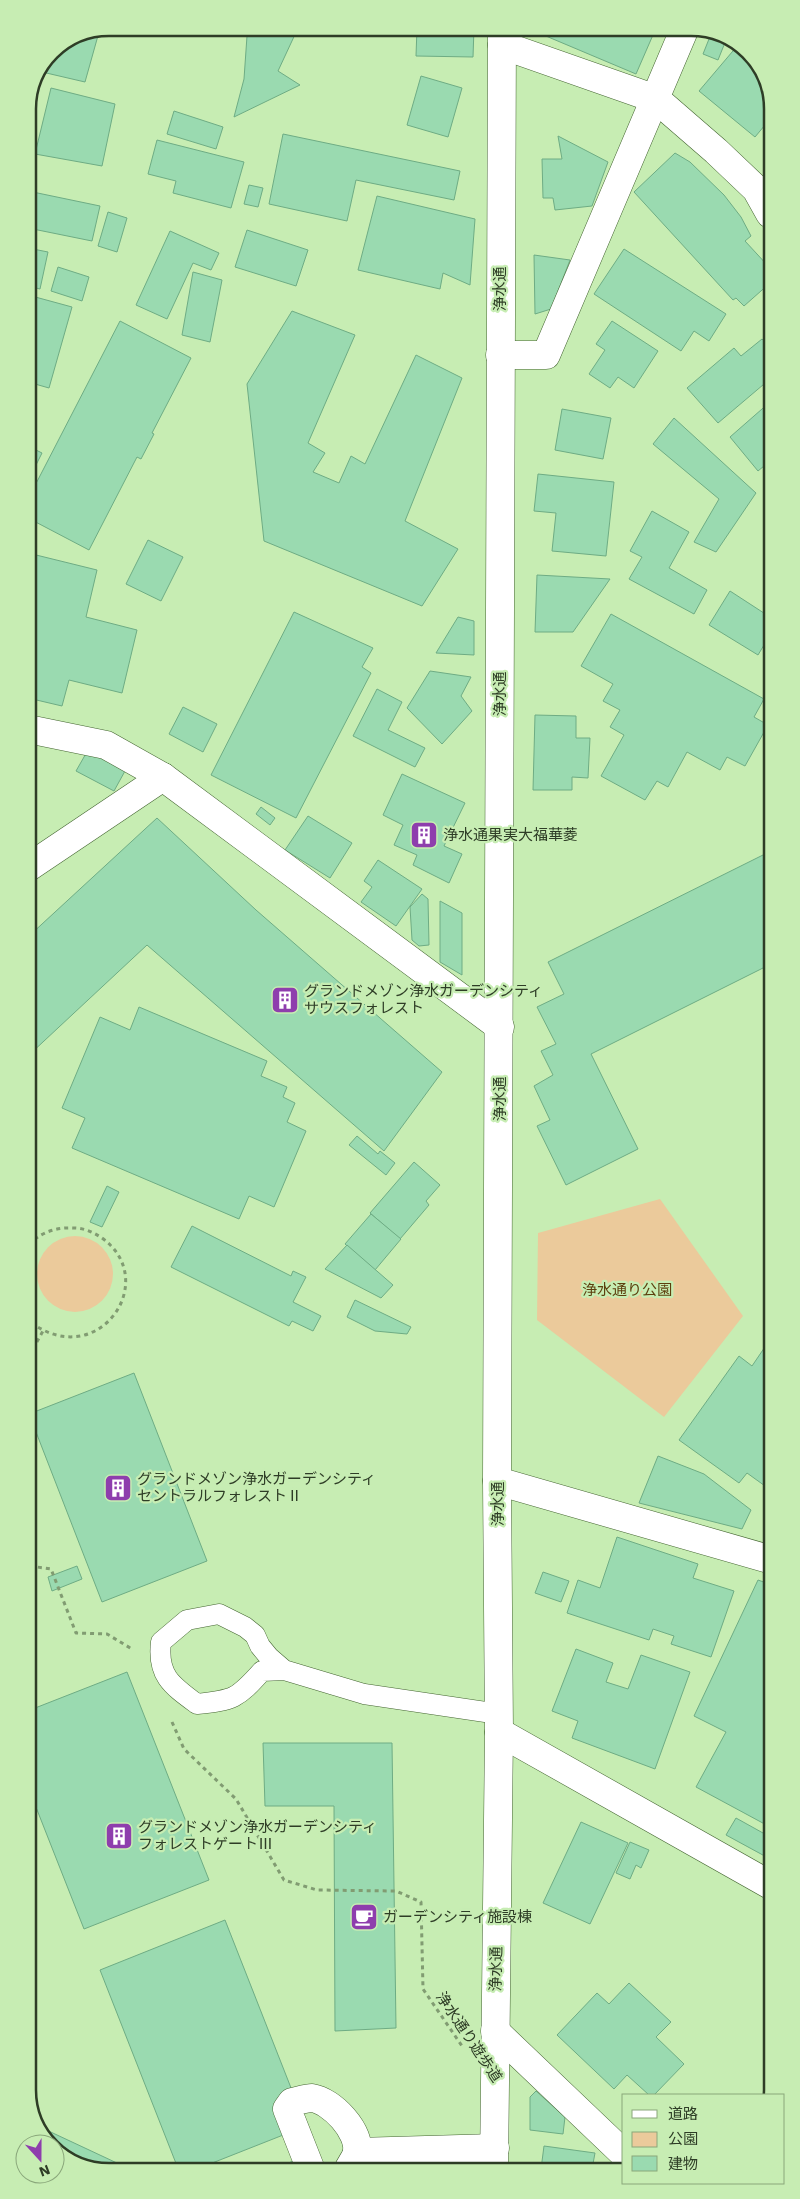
<svg xmlns="http://www.w3.org/2000/svg" width="800" height="2199" viewBox="0 0 800 2199" font-family="'Work Sans','Noto Sans JP',sans-serif">
<style>
.green{fill:#ebca9b}
.building{fill:#9adab0;stroke:#6eac84}
.lines{fill:none;stroke-linecap:round;stroke-linejoin:round}
.lane-casing{stroke:#446531;stroke-width:21}
.street-casing{stroke:#446531;stroke-width:29}
.secondary-casing{stroke:#446531;stroke-width:29}
.path{stroke:#819c72;stroke-width:3;stroke-dasharray:4 4;stroke-linecap:butt}
.lane{stroke:#fff;stroke-width:20}
.street{stroke:#fff;stroke-width:28}
.secondary{stroke:#fff;stroke-width:28}
.labels{text-anchor:middle;stroke-width:4.5;stroke-linejoin:round;paint-order:stroke}
.street-label{font-size:15px;fill:#2e3d26;stroke:#c7edb3}
.poi-label{font-size:15px;fill:#2e3d26;stroke:#c7edb3;text-anchor:start}
.park-label{font-size:15px;fill:#5d3f0e;stroke:#c7edb3}
.rim{fill:none;stroke:#2e3d26;stroke-width:2.5}
</style>
<rect width="100%" height="100%" fill="#c7edb3"/>
<g class="green">
<polygon points="660,1199 743,1316 664,1417 537,1320 538,1233"/>
<circle cx="75" cy="1274" r="38"/>
</g>
<g class="building">
<polygon points="238,28 298,28 278,71 300,85 234,117 244,79 247,36 239,36"/>
<polygon points="417,28 474,28 473,57 416,56"/>
<polygon points="535,28 656,28 636,74 534,31"/>
<polygon points="99,32 85,82 42,72 52,51"/>
<polygon points="711,34 726,40 718,60 703,54"/>
<polygon points="738,45 745,48 770,88 770,119 755,137 699,91"/>
<polygon points="421,76 462,88 448,137 407,125"/>
<polygon points="51,88 115,104 102,166 35,154"/>
<polygon points="174,111 223,127 216,149 167,134"/>
<polygon points="283,134 460,171 454,200 356,180 347,221 269,204"/>
<polygon points="558,136 608,162 592,206 555,210 553,198 543,198 542,159 562,159"/>
<polygon points="157,140 244,162 231,208 173,193 176,181 148,174"/>
<polygon points="675,153 690,162 724,195 741,217 751,236 745,241 769,267 765,270 770,276 770,283 744,306 736,298 733,300 634,192"/>
<polygon points="249,185 263,188 258,207 244,204"/>
<polygon points="28,191 100,206 92,241 28,228"/>
<polygon points="377,196 475,219 470,285 443,273 440,289 358,270"/>
<polygon points="108,212 127,218 117,252 98,246"/>
<polygon points="247,230 308,250 296,286 235,267"/>
<polygon points="170,231 219,253 211,270 193,263 167,319 136,305"/>
<polygon points="28,248 48,252 40,289 28,286"/>
<polygon points="624,249 726,314 709,341 694,331 681,351 594,294"/>
<polygon points="534,255 570,260 551,309 535,314"/>
<polygon points="58,267 89,277 82,301 51,291"/>
<polygon points="193,272 222,280 210,342 182,335"/>
<polygon points="28,295 72,307 49,388 28,382"/>
<polygon points="292,311 355,335 308,443 325,453 313,472 339,483 351,456 365,464 416,355 462,378 405,521 458,549 422,606 264,541 247,384"/>
<polygon points="120,321 191,358 152,433 154,434 141,459 137,457 89,550 28,518 28,499"/>
<polygon points="612,321 658,351 634,388 618,377 610,388 589,374 605,350 596,344"/>
<polygon points="762,339 770,346 770,379 718,423 687,388 734,348 741,356"/>
<polygon points="770,402 770,461 758,471 730,437"/>
<polygon points="562,409 611,418 603,459 555,450"/>
<polygon points="674,418 756,493 716,552 694,542 719,499 653,444"/>
<polygon points="28,446 42,453 31,475 28,474"/>
<polygon points="538,474 614,482 606,556 552,551 556,513 534,511"/>
<polygon points="652,511 689,532 669,568 707,590 694,614 629,579 642,557 630,551"/>
<polygon points="148,540 183,557 161,601 126,584"/>
<polygon points="28,553 97,570 86,617 137,630 122,693 69,680 62,706 28,698"/>
<polygon points="537,575 610,579 573,632 535,632"/>
<polygon points="730,591 770,617 770,635 758,655 709,625"/>
<polygon points="294,612 373,648 362,667 371,673 296,818 211,775"/>
<polygon points="611,614 764,699 754,717 768,725 745,766 727,757 720,770 687,752 668,787 657,781 645,800 601,776 624,735 610,727 620,710 603,701 613,684 581,666"/>
<polygon points="458,617 474,621 474,655 436,653"/>
<polygon points="430,671 471,677 461,696 472,711 442,744 407,708"/>
<polygon points="377,689 402,702 388,730 425,748 415,767 353,736"/>
<polygon points="183,707 217,724 203,752 169,734"/>
<polygon points="535,715 576,716 576,738 590,738 588,778 572,777 572,790 533,790"/>
<polygon points="88,750 125,771 114,791 76,771"/>
<polygon points="402,774 465,803 444,846 462,854 449,883 413,865 417,855 394,845 403,825 383,815"/>
<polygon points="261,807 275,818 270,825 256,814"/>
<polygon points="308,816 352,843 330,878 285,850"/>
<polygon points="157,818 256,910 442,1072 384,1151 147,945 29,1055 29,936"/>
<polygon points="771,851 771,964 591,1054 638,1149 566,1185 537,1126 550,1120 534,1086 553,1075 541,1051 556,1044 537,1007 564,994 548,962"/>
<polygon points="378,860 422,889 396,926 361,902 372,887 364,881"/>
<polygon points="422,894 428,899 429,945 419,946 412,940 410,907"/>
<polygon points="440,901 462,913 462,975 440,962"/>
<polygon points="139,1007 267,1061 261,1076 287,1087 283,1097 295,1103 287,1122 306,1131 274,1207 249,1196 239,1219 72,1148 85,1118 62,1108 100,1017 130,1030"/>
<polygon points="357,1136 378,1154 380,1151 395,1163 386,1175 349,1145"/>
<polygon points="414,1162 440,1185 426,1201 429,1205 400,1239 370,1213"/>
<polygon points="107,1186 119,1192 102,1227 90,1222"/>
<polygon points="371,1214 401,1239 375,1270 345,1244"/>
<polygon points="192,1226 291,1276 293,1271 306,1277 293,1302 321,1316 313,1331 292,1321 289,1326 171,1267"/>
<polygon points="347,1245 393,1285 381,1298 325,1269"/>
<polygon points="355,1300 411,1327 407,1334 375,1331 347,1317"/>
<polygon points="771,1338 772,1491 747,1473 739,1483 679,1440 739,1356 752,1366"/>
<polygon points="134,1373 207,1561 102,1602 29,1414"/>
<polygon points="658,1456 704,1474 751,1510 742,1529 639,1503"/>
<polygon points="617,1537 698,1564 693,1578 734,1591 711,1657 671,1644 674,1636 653,1629 649,1640 567,1613 578,1580 600,1588"/>
<polygon points="77,1566 82,1579 52,1591 48,1577"/>
<polygon points="543,1572 569,1581 561,1602 535,1593"/>
<polygon points="758,1580 772,1585 772,1828 696,1787 726,1732 694,1716"/>
<polygon points="576,1649 613,1663 606,1682 628,1689 641,1655 690,1672 655,1769 572,1738 578,1721 552,1711"/>
<polygon points="127,1672 209,1880 84,1929 30,1792 30,1710"/>
<polygon points="263,1743 392,1743 396,2028 335,2031 334,1806 265,1806"/>
<polygon points="736,1818 772,1838 772,1860 726,1835"/>
<polygon points="581,1822 628,1843 590,1924 543,1903"/>
<polygon points="630,1842 649,1850 641,1868 636,1865 630,1879 616,1873"/>
<polygon points="225,1920 306,2126 192,2171 179,2171 100,1970"/>
<polygon points="629,1983 671,2022 656,2037 684,2064 654,2095 649,2095 627,2075 614,2089 557,2035 597,1993 609,2004"/>
<polygon points="772,2052 772,2070 764,2065"/>
<polygon points="536,2091 565,2117 563,2134 530,2130 530,2097"/>
<polygon points="40,2127 134,2171 103,2171 55,2151 55,2144 51,2144"/>
<polygon points="544,2146 595,2153 592,2169 541,2169"/>
<polygon points="301,2158 323,2170 268,2171"/>
</g>
<g class="lines">
<g class="lane-casing">
<path id="lane" d="M284,1670L269,1657L260,1646L255,1635L245,1627L219,1614L187,1620L161,1642C157,1675 171,1685 197,1704C234,1700 237,1699 262,1671L284,1670L364,1694L499,1714"/>
</g>
<g class="street-casing">
<g id="street">
<polyline points="502,45 656,99 716,151 756,189 770,214"/>
<polyline points="500,355 546,355 685,28"/>
<polyline points="28,729 106,745 163,777 500,1027"/>
<polyline points="29,867 163,777"/>
<polyline points="497,1481 772,1560"/>
<polyline points="499,1732 772,1886"/>
<polyline points="495,2031 624,2154"/>
<polyline points="357,2152 495,2148"/>
<path d="M311,2170L287,2109L292,2102C298,2101 306,2098 312,2098C332,2101 360,2131 357,2152C356,2158 350,2165 348,2170"/>
</g>
</g>
<g class="secondary-casing">
<polyline id="secondary" points="494,2170 499,1732 497,1481 502,28"/>
</g>
<g class="path">
<path d="M29,1245C40,1232 57,1227 74,1228C84,1228 93,1232 102,1238C162,1281 97,1374 29,1321"/>
<polyline points="29,1356 43,1331"/>
<polyline points="30,1566 51,1569 76,1633 107,1634 132,1649"/>
<polyline points="172,1722 184,1749 236,1799 284,1880 317,1890 396,1891 421,1902 423,1989 462,2046"/>
</g>
<use href="#lane" class="lane"/>
<use href="#street" class="street"/>
<use href="#secondary" class="secondary"/>
</g>
<defs>
<g id="building-square" transform="scale(1.4375)"><rect x="-9" y="-9" width="18" height="18" rx="4" fill="#8e3ead" stroke="#c7edb3"/><path d="M-4-6H4V6H1V3H-1V6H-4ZM-2.5-4.3h1.7v1.8h-1.7ZM.8-4.3h1.7v1.8H.8ZM-2.5-1h1.7V.8h-1.7ZM.8-1h1.7V.8H.8Z" fill="#fff"/></g>
<g id="cafe-square" transform="scale(1.4375)"><rect x="-9" y="-9" width="18" height="18" rx="4" fill="#8e3ead" stroke="#c7edb3"/><path d="M-5.5-4.5H6V0H3Q3 3.5 0 3.5H-2.5Q-5.5 3.5-5.5 0ZM3-3.2v2h1.7v-2ZM-6 4.5H4V6H-6Z" fill="#fff"/></g>
</defs>
<g fill-rule="evenodd">
<use href="#building-square" x="424" y="835"/>
<use href="#building-square" x="285" y="1000"/>
<use href="#building-square" x="118" y="1488"/>
<use href="#building-square" x="119" y="1836"/>
<use href="#cafe-square" x="364" y="1917"/>
</g>
<g class="labels">
<g class="street-label">
<text transform="translate(500 289) rotate(-90)" y="5">浄水通</text>
<text transform="translate(500 694) rotate(-90)" y="5">浄水通</text>
<text transform="translate(500 1099) rotate(-90)" y="5">浄水通</text>
<text transform="translate(498 1504) rotate(-90)" y="5">浄水通</text>
<text transform="translate(496 1969) rotate(-89)" y="5">浄水通</text>
<text transform="translate(469 2037) rotate(56)" y="5">浄水通り遊歩道</text>
</g>
<g class="poi-label">
<text x="443" y="840">浄水通果実大福華菱</text>
<text x="304" y="996">グランドメゾン浄水ガーデンシティ<tspan x="304" dy="17">サウスフォレスト</tspan></text>
<text x="137" y="1484">グランドメゾン浄水ガーデンシティ<tspan x="137" dy="17">セントラルフォレストⅡ</tspan></text>
<text x="138" y="1832">グランドメゾン浄水ガーデンシティ<tspan x="138" dy="17">フォレストゲートⅢ</tspan></text>
<text x="383" y="1922">ガーデンシティ施設棟</text>
</g>
<g class="park-label">
<text x="627" y="1295">浄水通り公園</text>
</g>
</g>
<path d="M0 0H800V2199H0ZM109 36H691A73 73 0 0 1 764 109V2090A73 73 0 0 1 691 2163H109A73 73 0 0 1 36 2090V109A73 73 0 0 1 109 36Z" fill="#c7edb3" fill-rule="evenodd"/>
<path class="rim" d="M109 36H691A73 73 0 0 1 764 109V2090A73 73 0 0 1 691 2163H109A73 73 0 0 1 36 2090V109A73 73 0 0 1 109 36Z"/>
<rect x="622" y="2094" width="162" height="90" fill="#c7edb3" stroke="#8aa77b"/>
<rect x="632" y="2110" width="25" height="8" fill="#ffffff" stroke="#8aa77b"/>
<text x="668" y="2119" font-size="15" fill="#2e3d26">道路</text>
<rect x="632" y="2132" width="25" height="15" fill="#ebca9b" stroke="#8aa77b"/>
<text x="668" y="2144" font-size="15" fill="#2e3d26">公園</text>
<rect x="632" y="2156" width="25" height="15" fill="#9adab0" stroke="#8aa77b"/>
<text x="668" y="2169" font-size="15" fill="#2e3d26">建物</text>
<g transform="translate(40 2159) rotate(159)"><circle r="24" fill="#c7edb3" stroke="#8aa77b"/>
<path d="M0-4L9 19L0 12L-9 19Z" fill="#8e3ead"/>
<text y="-8" font-size="14" font-weight="bold" text-anchor="middle" fill="#2e3d26">N</text>
</g>
</svg>
